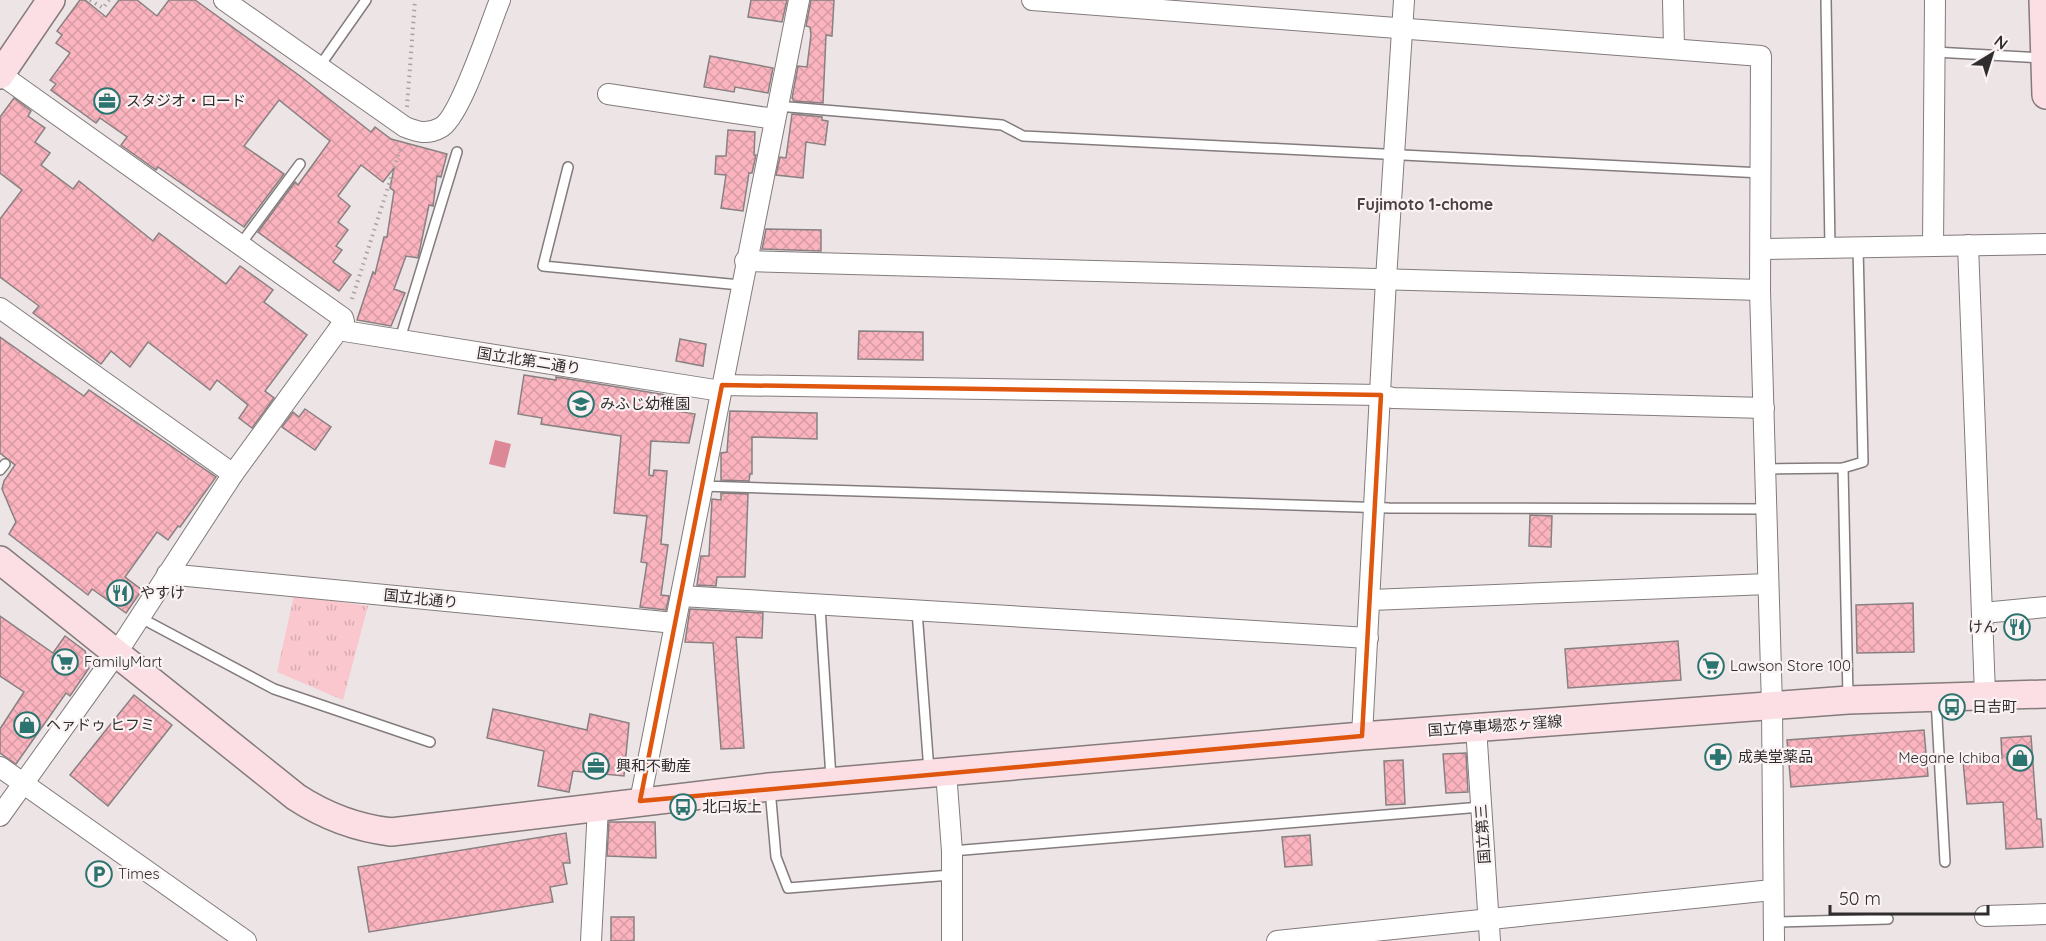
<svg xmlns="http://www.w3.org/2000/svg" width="2046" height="941" viewBox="0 0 2046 941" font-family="Quicksand,'Noto Sans JP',sans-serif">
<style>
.park{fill:url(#park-tufts)}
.water{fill:#dd8897}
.building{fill:url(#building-cross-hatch);stroke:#888081;stroke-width:1.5}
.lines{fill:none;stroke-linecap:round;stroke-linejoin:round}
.lane-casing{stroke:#837b7c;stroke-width:12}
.street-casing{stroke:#837b7c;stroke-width:22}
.secondary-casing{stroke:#837b7c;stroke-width:30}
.path{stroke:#a9a2a3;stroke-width:4;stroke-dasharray:1.5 4.5;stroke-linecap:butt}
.lane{stroke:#fff;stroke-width:9}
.street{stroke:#fff;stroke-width:20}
.secondary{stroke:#fcdfe4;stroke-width:27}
.marked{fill:none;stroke:#df570e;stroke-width:4.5;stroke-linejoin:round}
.labels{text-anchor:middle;stroke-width:4.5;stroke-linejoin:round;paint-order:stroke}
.poi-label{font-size:15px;fill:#302d2e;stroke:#faf2f3;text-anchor:start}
.street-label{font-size:15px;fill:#302d2e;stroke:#faf2f3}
.neighbourhood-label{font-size:16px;font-weight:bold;fill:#484142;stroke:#faf2f3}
</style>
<defs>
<pattern id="park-tufts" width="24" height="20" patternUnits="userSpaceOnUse" patternTransform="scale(1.5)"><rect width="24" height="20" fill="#fac7ce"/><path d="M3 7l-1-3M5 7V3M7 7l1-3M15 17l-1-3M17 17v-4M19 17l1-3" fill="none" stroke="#d7abb1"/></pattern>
<pattern id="building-cross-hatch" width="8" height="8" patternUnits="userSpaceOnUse" patternTransform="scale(1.5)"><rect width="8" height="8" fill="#fbb4bf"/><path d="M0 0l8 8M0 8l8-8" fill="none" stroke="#d79ba4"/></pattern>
</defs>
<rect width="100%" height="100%" fill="#ede4e5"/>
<polygon class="park" points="294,595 368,606 343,700 277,672"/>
<polygon class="water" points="495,440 511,444 505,468 489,464"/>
<g class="building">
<polygon points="80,0 85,0 106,17 119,0 137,0 157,16 169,0 195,0 300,76 371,132 375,127 391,139 447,154 441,177 437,176 433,206 429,205 418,258 406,256 394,289 405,293 391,326 357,320 373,272 375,274 384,237 387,237 394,191 390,188 394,168 383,182 361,165 338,196 350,206 338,222 348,230 336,246 342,250 333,262 351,275 339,291 258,232 295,182 298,185 330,141 279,100 244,146 284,174 244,227 158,167 156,170 121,145 127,137 100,118 96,123 51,90 56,84 50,80 70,53 56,43 62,35 57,31"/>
<polygon points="751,0 787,0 782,22 748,17"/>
<polygon points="811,0 834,0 832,36 826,35 823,103 794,101 792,98 798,66 807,67 811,35 810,27 806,26"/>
<polygon points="710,56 773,68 768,93 735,87 734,92 704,87"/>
<polygon points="14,98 31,111 28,116 45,128 35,142 50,153 41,165 73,189 79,181 153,241 159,233 226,284 240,266 273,290 264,302 307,335 265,391 274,398 252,428 239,418 248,405 217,380 210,390 148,342 130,367 111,351 101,364 33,313 39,306 0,277 0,219 22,190 0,173 0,117"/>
<polygon points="792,114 822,117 822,120 828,121 825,145 806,142 803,178 776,175 780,157 786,158"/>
<polygon points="728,130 755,132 754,155 756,155 752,173 749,173 743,211 721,208 726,175 715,174 716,156 726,156"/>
<polygon points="766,229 821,230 821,251 762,249"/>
<polygon points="859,331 923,332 923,360 858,359"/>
<polygon points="0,337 84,396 89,390 216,477 180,527 178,526 168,540 157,532 125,577 142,590 126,613 92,589 88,595 9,534 16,522 2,489 4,481 15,465 0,453"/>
<polygon points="680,339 706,344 703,366 676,361"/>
<polygon points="524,375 556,380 556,377 673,396 671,410 695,414 689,443 651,441 649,475 653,476 654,470 667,471 661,544 668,545 661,595 669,596 666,610 640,607 647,563 641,562 647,516 614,513 621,436 541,424 542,418 518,414"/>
<polygon points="305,409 331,427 315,450 282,427 293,412 299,417"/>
<polygon points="730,411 817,413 817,439 752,437 752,474 750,474 749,481 721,480 721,453 727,452"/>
<polygon points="721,493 748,494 745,577 717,577 716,586 697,585 701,556 709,556 712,499 721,500"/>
<polygon points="1530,515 1552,516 1551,547 1529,546"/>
<polygon points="1913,603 1914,652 1857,653 1856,605"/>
<polygon points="690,609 763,613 762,638 736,637 744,748 721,749 713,643 685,642"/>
<polygon points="0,616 53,653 65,636 85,651 89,668 70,696 66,693 16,764 0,753 0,729 24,692 0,676"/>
<polygon points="1678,641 1681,680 1568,688 1565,649"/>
<polygon points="134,695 172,725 108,806 70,775"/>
<polygon points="493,709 587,730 590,714 629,723 624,776 573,771 569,792 538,786 544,751 487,738"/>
<polygon points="1924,730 1928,776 1791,787 1787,740"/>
<polygon points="2031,736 2037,819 2041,819 2043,847 2006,849 2003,802 1967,804 1963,761 2002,758 2001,738"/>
<polygon points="1466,753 1468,792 1446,793 1443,754"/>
<polygon points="1403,760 1405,804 1386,805 1384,761"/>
<polygon points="609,822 655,822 656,858 607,856"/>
<polygon points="566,833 570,863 563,863 567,884 550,887 553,902 369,932 358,867"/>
<polygon points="1310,835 1312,865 1285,867 1282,837"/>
<rect x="611" y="917" width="23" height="24"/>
</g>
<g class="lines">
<g class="lane-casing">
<g id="lane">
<polyline points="1826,0 1830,248"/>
<polyline points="1935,52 2043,58"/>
<polyline points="319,67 366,0"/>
<polyline points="777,106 1002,125 1023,136 1762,173"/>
<polyline points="568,167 543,266 740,285"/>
<polyline points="240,245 300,164"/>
<polyline points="399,342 457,152"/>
<polyline points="1843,468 1848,697"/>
<polyline points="1765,469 1843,468 1863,462 1858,247"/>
<polyline points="0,470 5,464"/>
<polyline points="702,486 1389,508 1766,509"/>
<polyline points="820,607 831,778"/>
<polyline points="917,611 929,771"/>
<polyline points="139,617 274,689 430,742"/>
<polyline points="1936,699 1945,862"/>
<polyline points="770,789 776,857 788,888 951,875"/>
<polyline points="952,851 1481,807"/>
<polyline points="1774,922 1888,919"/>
</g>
</g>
<g class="street-casing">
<g id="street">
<path d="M224,0L405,127C418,132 427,135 440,128C460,119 490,24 500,0"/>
<polyline points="1032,0 1761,56 1760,290 1772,706 1774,941"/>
<polyline points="1673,0 1674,48"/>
<polyline points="0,74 343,318 344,322 233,474 116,654 0,816"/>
<polyline points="608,94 774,119"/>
<polyline points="1968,245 1985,694"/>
<polyline points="1933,246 1935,0"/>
<polyline points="1762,249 2046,244"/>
<polyline points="745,261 1760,290"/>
<polyline points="0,308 233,474"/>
<polyline points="338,330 721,391"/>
<polyline points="722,385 1381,395 1393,398 1764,408"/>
<polyline points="167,574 675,623"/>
<polyline points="681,596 1368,638"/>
<polyline points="1371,600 1768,584"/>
<polyline points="1983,613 2046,607"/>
<polyline points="1476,727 1490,941"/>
<polyline points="1362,736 1386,279 1404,0"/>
<polyline points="0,767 246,941"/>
<polyline points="946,772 952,851 952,941"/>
<polyline points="640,801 799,0"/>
<polyline points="1985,916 2046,914"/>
<polyline points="591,941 598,807"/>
<polyline points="1277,941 1772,890"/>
</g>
</g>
<g class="secondary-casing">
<g id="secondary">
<polyline points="2043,0 2046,95"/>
<polyline points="0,75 51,0"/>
<path d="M0,560L296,797C325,816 357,828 391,832L769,787L1362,736L1848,700L2046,694"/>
</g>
</g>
<g class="path">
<polyline points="90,0 103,8 109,0"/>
<polyline points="407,107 415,0"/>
<polyline points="352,299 401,147"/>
</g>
<use href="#lane" class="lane"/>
<use href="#street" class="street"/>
<use href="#secondary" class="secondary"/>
</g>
<path class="marked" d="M722,385L1381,395L1362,736L640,801Z"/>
<defs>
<g id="office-ring" transform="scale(1.35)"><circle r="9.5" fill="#faf2f3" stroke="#2b746f" stroke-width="1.5"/><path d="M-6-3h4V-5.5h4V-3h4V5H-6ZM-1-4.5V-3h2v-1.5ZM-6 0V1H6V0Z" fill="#2b746f"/></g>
<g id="school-ring" transform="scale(1.35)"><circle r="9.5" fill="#faf2f3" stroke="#2b746f" stroke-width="1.5"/><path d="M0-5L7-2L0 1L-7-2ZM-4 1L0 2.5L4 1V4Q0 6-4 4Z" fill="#2b746f"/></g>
<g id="restaurant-ring" transform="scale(1.35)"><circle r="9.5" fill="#faf2f3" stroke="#2b746f" stroke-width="1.5"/><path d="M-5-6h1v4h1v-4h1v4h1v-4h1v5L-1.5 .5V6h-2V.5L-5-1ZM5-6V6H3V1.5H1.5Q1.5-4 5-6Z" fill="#2b746f"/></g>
<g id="supermarket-ring" transform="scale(1.35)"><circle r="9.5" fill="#faf2f3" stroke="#2b746f" stroke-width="1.5"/><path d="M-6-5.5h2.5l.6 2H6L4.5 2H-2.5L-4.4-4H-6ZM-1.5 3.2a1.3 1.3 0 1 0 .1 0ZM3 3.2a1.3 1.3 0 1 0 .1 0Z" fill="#2b746f"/></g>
<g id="bus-ring" transform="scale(1.35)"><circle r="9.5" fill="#faf2f3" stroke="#2b746f" stroke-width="1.5"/><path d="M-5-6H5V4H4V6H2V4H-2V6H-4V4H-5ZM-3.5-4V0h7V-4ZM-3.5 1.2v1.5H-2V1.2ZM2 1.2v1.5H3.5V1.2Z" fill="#2b746f"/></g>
<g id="shop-ring" transform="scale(1.35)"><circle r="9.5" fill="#faf2f3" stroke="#2b746f" stroke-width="1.5"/><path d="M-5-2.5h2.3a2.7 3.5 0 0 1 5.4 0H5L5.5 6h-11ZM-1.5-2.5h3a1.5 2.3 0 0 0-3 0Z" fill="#2b746f"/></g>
<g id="pharmacy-ring" transform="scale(1.35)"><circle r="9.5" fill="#faf2f3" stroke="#2b746f" stroke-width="1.5"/><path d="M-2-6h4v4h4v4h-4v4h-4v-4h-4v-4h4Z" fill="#2b746f"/></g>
<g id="parking-ring" transform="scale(1.35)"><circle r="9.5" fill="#faf2f3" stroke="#2b746f" stroke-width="1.5"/><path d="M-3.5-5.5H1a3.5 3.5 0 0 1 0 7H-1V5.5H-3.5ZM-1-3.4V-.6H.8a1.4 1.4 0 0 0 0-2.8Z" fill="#2b746f"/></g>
</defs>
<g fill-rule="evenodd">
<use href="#office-ring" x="107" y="101"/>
<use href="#school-ring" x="581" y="404"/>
<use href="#restaurant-ring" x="120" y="593"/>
<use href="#restaurant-ring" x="2017" y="627"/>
<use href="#supermarket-ring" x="65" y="662"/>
<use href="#supermarket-ring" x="1711" y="666"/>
<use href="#bus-ring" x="1952" y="707"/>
<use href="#shop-ring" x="27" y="725"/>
<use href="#pharmacy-ring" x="1718" y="757"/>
<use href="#shop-ring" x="2020" y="758"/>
<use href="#office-ring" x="596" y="766"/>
<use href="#bus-ring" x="683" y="807"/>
<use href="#parking-ring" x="99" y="874"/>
</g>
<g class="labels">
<g class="poi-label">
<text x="126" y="106">スタジオ・ロード</text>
<text x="600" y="409">みふじ幼稚園</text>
<text x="140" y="598">やすけ</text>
<text x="1998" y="632" text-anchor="end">けん</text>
<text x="84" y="667">FamilyMart</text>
<text x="1730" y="671">Lawson Store 100</text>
<text x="1972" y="712">日吉町</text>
<text x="46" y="730">ヘァドゥ ヒフミ</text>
<text x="1738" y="762">成美堂薬品</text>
<text x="2000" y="763" text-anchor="end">Megane Ichiba</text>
<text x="616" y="771">興和不動産</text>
<text x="702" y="812">北口坂上</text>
<text x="118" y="879">Times</text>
</g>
<g class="street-label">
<text transform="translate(529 361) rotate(9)" y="5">国立北第二通り</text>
<text transform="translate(421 599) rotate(6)" y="5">国立北通り</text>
<text transform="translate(1495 726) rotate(-4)" y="5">国立停車場恋ヶ窪線</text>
<text transform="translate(1483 834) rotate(-94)" y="5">国立第三</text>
</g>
<g class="neighbourhood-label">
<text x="1425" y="210">Fujimoto 1-chome</text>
</g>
</g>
<g transform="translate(1992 54) rotate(38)" stroke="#faf2f3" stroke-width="4.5" paint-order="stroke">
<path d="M0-4.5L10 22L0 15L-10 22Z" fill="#302d2e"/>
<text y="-9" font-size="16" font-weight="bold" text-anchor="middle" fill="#302d2e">N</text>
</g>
<path d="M1830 905v9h158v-9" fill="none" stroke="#302d2e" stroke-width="3"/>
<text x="1839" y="905" font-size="18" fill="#302d2e" stroke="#faf2f3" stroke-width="4.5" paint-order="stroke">50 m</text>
</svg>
